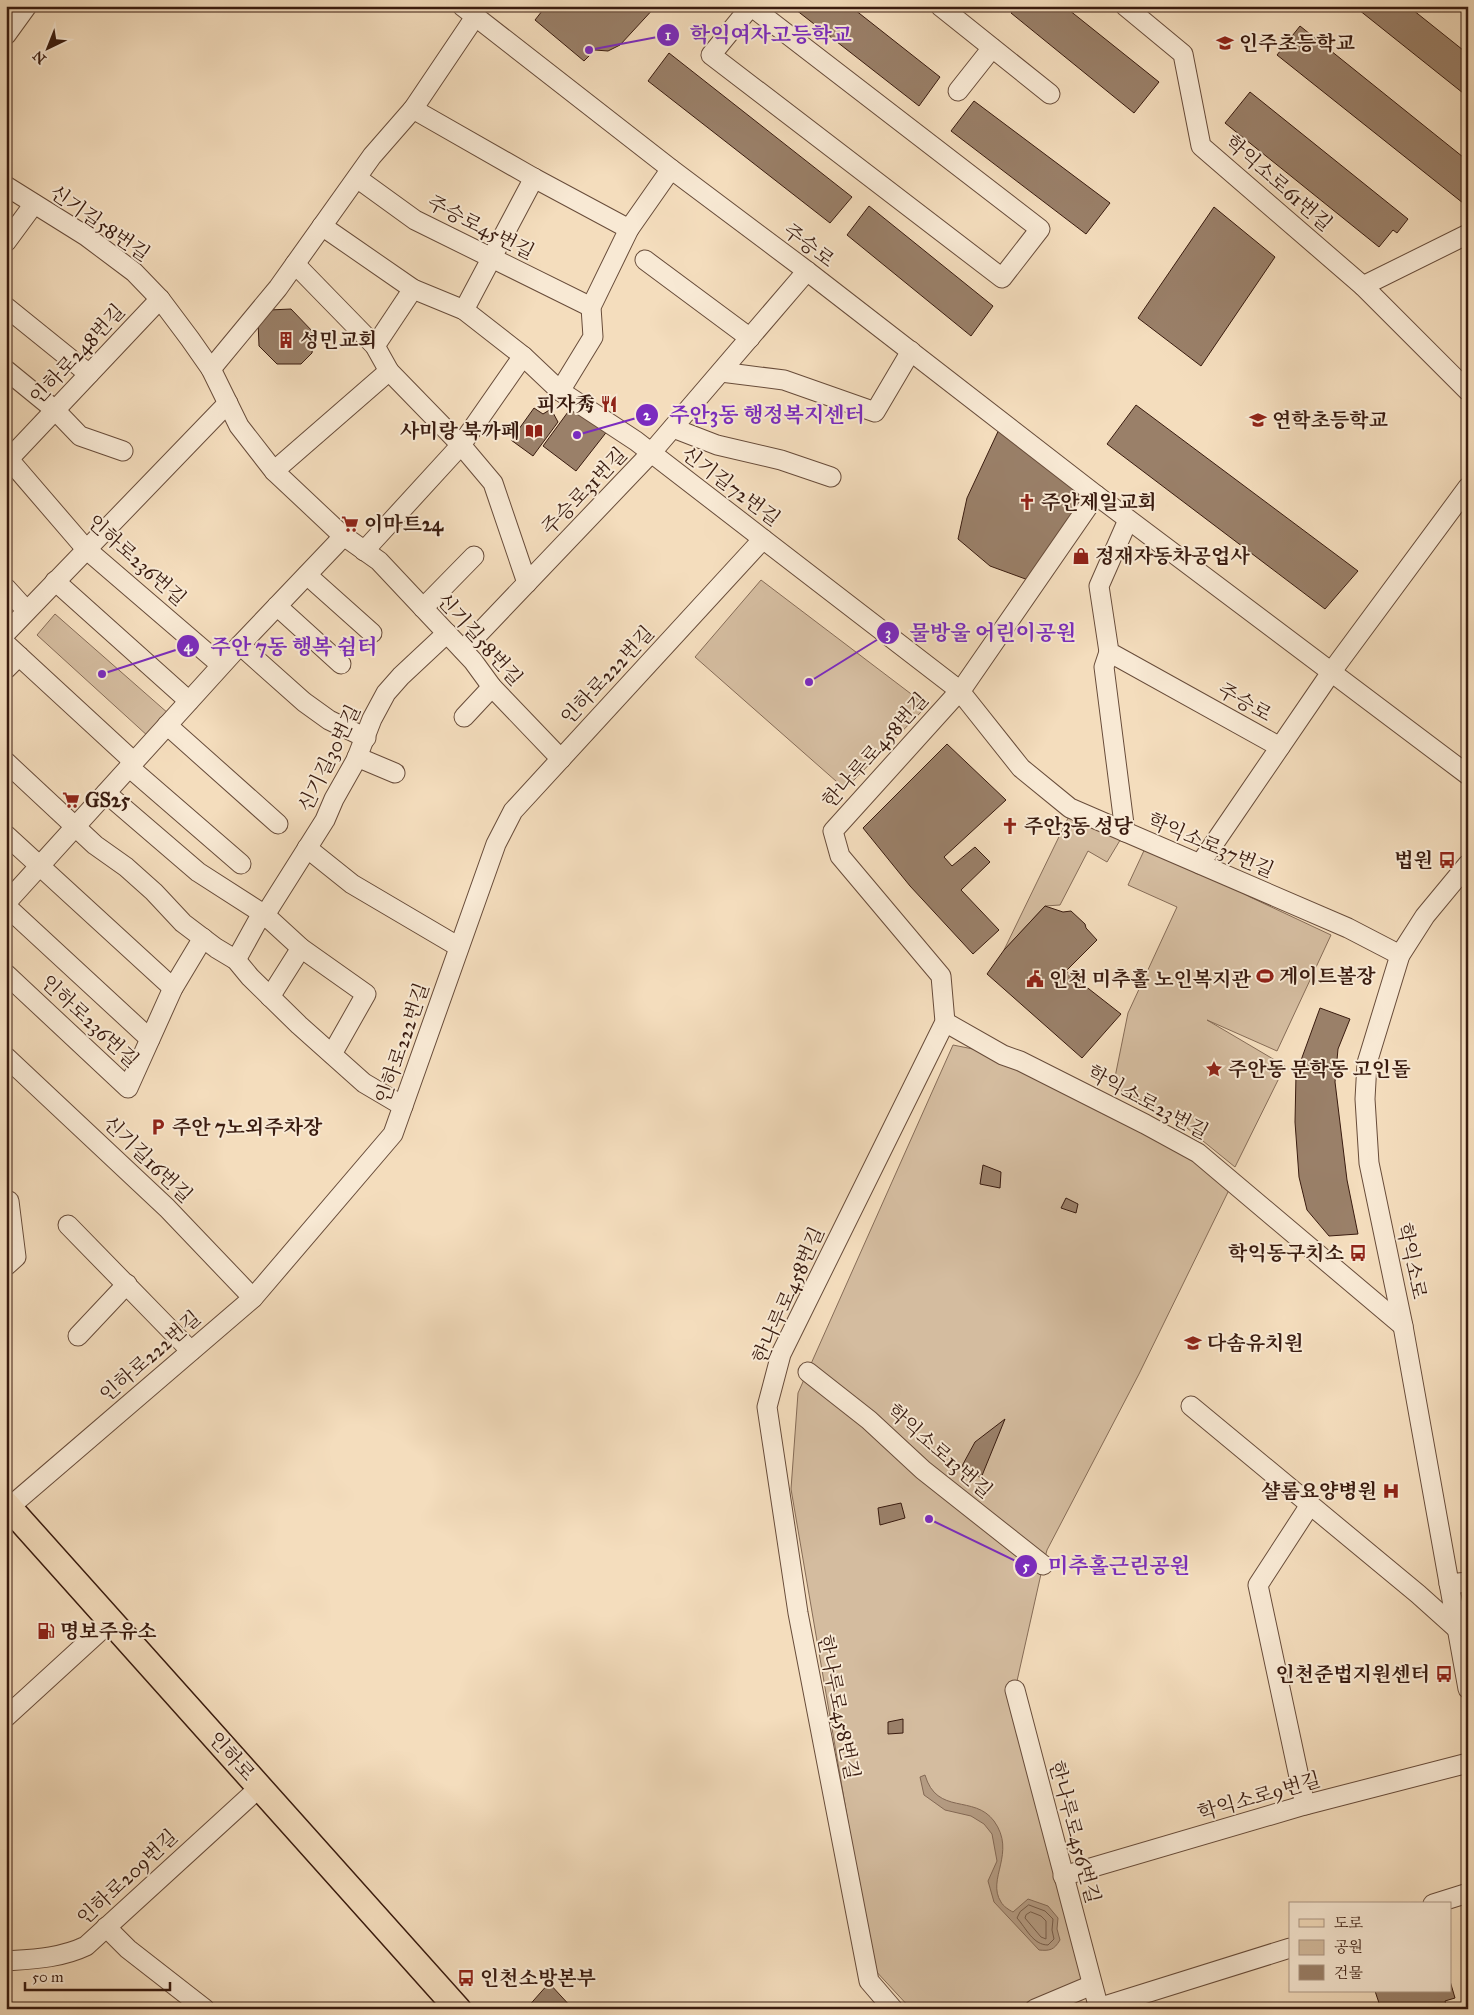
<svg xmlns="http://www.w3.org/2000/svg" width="1474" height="2015" viewBox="0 0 1474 2015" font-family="'IM FELL Great Primer','Noto Serif KR',serif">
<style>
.green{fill:#d4bc9f;stroke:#866c57}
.water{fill:#b49b82;stroke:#836854}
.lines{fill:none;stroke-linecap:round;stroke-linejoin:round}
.shore{stroke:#765b48;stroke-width:1}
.building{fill:#9a8069;stroke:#391b0f}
.minor-casing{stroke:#684c3a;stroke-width:21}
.major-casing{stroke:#391b0f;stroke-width:28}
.minor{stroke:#f8e9d4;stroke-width:19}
.major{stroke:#f4ddbd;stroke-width:25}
.labels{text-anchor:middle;stroke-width:4;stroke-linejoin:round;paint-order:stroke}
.poi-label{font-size:20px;font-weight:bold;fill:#391b0f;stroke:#f8e9d4;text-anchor:start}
.street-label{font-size:20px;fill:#391b0f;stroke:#f8e9d4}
.leader{fill:none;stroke:#7b2cbf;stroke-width:2}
.callout-dot{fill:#7b2cbf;stroke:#f8e9d4;stroke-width:2}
.mark-label{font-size:15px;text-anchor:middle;font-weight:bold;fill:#fff}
.callout-label{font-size:21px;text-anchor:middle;font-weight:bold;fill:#7b2cbf;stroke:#f8e9d4;stroke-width:4;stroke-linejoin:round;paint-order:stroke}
</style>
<rect width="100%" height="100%" fill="#f4ddbd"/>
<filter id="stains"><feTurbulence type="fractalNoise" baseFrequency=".004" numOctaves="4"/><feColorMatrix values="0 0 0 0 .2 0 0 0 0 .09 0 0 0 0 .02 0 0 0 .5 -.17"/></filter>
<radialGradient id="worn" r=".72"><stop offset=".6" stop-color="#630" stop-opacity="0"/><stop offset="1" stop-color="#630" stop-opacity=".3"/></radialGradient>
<g class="green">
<polygon points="761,580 927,706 845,789 695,657"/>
<polygon points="55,614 169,714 149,737 37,635"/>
<polygon points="1071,812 1125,832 1107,862 1088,851 1060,905 1045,906 1004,950"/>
<polygon points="1148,842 1250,897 1331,935 1277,1051 1207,1020 1285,1066 1235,1167 1171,1115 1113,1087 1128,1013 1177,907 1128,885"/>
<polygon points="953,1045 1003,1055 1188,1156 1229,1190 1139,1374 1047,1550 1043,1565 1015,1690 1092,1985 1024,2009 911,2009 873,1968 791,1489 798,1393"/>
</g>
<path class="water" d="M925,1775C937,1816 974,1794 994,1821C1017,1853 986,1879 1001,1902C1003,1906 1009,1910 1013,1912L1028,1899L1048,1906L1058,1918L1057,1929L1060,1940C1054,1950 1050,1951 1039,1950L994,1902L988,1881L997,1861L992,1834L984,1824L971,1816L945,1810L924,1795L920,1777Z"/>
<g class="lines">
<g class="shore">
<path d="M1029,1905L1045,1911L1053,1919L1052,1930L1054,1939L1048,1945C1033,1945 1026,1928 1017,1918L1020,1912Z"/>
<polygon points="1031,1912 1041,1916 1046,1921 1046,1939 1041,1937 1025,1918 1026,1915"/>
</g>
</g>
<g class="building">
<polygon points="546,6 656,6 620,45 608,51 595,50 584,61 535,20"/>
<polygon points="791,6 850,6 940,77 919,106"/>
<polygon points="1016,6 1064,6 1159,82 1134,113 1011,13"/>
<polygon points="1354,6 1408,6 1468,54 1468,97"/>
<polygon points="1300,26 1468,161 1468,207 1277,55"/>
<polygon points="669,53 852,197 830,223 648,81"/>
<polygon points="1250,92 1408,219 1397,233 1393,230 1379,247 1225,123"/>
<polygon points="974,101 1110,203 1086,234 951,131"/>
<polygon points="869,206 993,306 971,336 847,235"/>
<polygon points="1214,207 1275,257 1201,366 1138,318"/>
<polygon points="291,309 314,333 312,353 301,364 277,364 259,346 258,321 269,310"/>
<polygon points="576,401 612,425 576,471 543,446"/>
<polygon points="1136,405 1358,571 1325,609 1107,444"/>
<polygon points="534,408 543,414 551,409 558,422 533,456 511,440"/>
<polygon points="1002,423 1096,495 1031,581 990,566 958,539 967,498"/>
<polygon points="947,744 1006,800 944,857 952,866 975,847 990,862 961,890 999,930 973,954 910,886 863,828"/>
<polygon points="1045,906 1063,912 1071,911 1085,924 1086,928 1097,940 1066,971 1121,1014 1082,1058 987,974 1004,950"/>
<polygon points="1320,1008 1350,1019 1338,1049 1335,1082 1347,1180 1358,1234 1329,1236 1307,1210 1299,1177 1295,1122 1296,1074"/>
<polygon points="983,1165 1001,1172 1000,1188 980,1184"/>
<polygon points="1066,1198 1078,1204 1076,1213 1061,1208"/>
<polygon points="1005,1419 981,1478 962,1466 975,1442"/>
<polygon points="901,1503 905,1518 880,1525 878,1508"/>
<polygon points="903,1719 903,1733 888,1734 888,1722"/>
<polygon points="1450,1981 1455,1998 1445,2001 1447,2009 1381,2009 1375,1991 1450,1991"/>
<polygon points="549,1983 573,2009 526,2009"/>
</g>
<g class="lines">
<g class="minor-casing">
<g id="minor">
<polyline points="462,6 671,169 807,271 1096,495 1468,775"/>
<polyline points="751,6 711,55 1002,278 1040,229 752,7"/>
<polyline points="940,6 1050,94"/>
<polyline points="1125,6 1183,54 1201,146 1363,286 1468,391"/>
<polyline points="6,35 27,6"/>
<polyline points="958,91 992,48"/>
<polyline points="413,109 534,178 629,229"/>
<polyline points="357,178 415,220 591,307"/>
<polyline points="6,186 86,236 134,272 160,299 190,339 211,369 239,426 274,471 341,534 379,561 473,661 492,687 561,759"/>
<polyline points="322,226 413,289 464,310 523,356 560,391 636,441 959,690 1021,768 1070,808 1348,928 1400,955"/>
<polyline points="6,242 34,204"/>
<polyline points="645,260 750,338"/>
<polyline points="295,264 375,346 389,371 461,445 493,483 527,583"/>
<polyline points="1363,286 1468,234"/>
<polyline points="6,307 89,374"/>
<polyline points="464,310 534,178"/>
<polyline points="375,346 413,289"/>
<polyline points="211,369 278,288 372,156 413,109 475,17"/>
<polyline points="6,370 55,410 80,436 123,451"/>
<polyline points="721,372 784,380 875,412 911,351"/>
<polyline points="560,391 593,337 591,307 629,229 671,169"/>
<polyline points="673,428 717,445 781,460 831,477"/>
<polyline points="6,456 86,549 221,665"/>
<polyline points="6,462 160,299"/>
<polyline points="274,471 389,371"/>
<polyline points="1128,520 1099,586 1109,652 1280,747"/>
<polyline points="364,551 461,445 523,356"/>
<polyline points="307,575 372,633"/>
<polyline points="55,581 189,701"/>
<polyline points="6,588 26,610"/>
<polyline points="277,606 341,664"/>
<polyline points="423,608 474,556"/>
<polyline points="6,633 228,403"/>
<polyline points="6,644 134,762"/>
<polyline points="240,645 304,702 329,720 366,738"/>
<polyline points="463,650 651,453 807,271"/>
<polyline points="1109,652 1104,667 1125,832"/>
<polyline points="6,669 19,656"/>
<polyline points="464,717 492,687"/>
<polyline points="167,725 278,824"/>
<polyline points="357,757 395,773"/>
<polyline points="6,762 95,845 126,867 154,892 183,923 216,948 236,960 250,977 299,1025 364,1083 403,1106"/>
<polyline points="129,767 241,864"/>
<polyline points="106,793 198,872 265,915 301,948 366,994 332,1054"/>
<polyline points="6,835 173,988"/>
<polyline points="307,848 352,884 459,947"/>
<polyline points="1200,864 1332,671 1468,487"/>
<polyline points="1468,864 1425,916 1400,955 1367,1063 1365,1099 1369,1163 1403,1326 1468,1689"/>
<polyline points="6,903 240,645 339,541 341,534"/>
<polyline points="6,906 150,1039"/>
<polyline points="236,960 257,922 265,915 325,820 334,799 356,760 372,719 386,693 401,676 447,633"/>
<polyline points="6,974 128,1088 173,988 203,938"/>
<polyline points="270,997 301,948"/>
<polyline points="945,1022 1003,1055 1020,1061 1145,1124 1198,1153 1403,1326"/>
<polyline points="6,1057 167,1208 253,1298"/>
<polyline points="68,1225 191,1351"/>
<polyline points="6,1266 16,1257 9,1201"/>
<polyline points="78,1336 127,1284"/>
<polyline points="808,1372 869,1420 923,1470 1043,1565"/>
<polyline points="1191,1406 1418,1594 1457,1629"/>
<polyline points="6,1510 253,1298 393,1134 496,844 513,811 763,539"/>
<polyline points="1449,1584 1468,1582"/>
<polyline points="1015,1690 1099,2009"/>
<polyline points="6,1717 111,1621"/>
<polyline points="1305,1805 1258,1585 1310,1505"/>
<polyline points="1063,1876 1305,1805 1468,1763"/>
<polyline points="1433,1904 1468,1893"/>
<polyline points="106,1927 128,1949 205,2009"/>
<path d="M6,1961C34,1959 61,1958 86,1946L260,1787"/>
<polyline points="1098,2008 1290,1948"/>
<polyline points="893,2009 869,1981 798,1613 767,1407 781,1354 945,1022 941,976 840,856 833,831 964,686 1096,495"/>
<polyline points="1035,2009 1092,1985"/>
</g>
</g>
<g class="major-casing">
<polyline id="major" points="6,1504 458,2009"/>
</g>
<use href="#minor" class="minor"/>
<use href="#major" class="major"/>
</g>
<defs>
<g id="school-bare" transform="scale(1.35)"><path d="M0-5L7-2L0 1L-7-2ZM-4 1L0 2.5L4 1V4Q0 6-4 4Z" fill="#8f2418" stroke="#f8e9d4" stroke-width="2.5" paint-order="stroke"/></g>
<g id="building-bare" transform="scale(1.35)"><path d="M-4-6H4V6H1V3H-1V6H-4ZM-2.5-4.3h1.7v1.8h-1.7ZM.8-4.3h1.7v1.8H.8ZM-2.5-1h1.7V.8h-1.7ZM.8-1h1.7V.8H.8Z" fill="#8f2418" stroke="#f8e9d4" stroke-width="2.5" paint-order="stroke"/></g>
<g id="restaurant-bare" transform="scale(1.35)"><path d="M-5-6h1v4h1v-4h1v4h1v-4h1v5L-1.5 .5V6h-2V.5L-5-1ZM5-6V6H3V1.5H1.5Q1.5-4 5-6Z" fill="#8f2418" stroke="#f8e9d4" stroke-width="2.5" paint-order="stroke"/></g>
<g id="library-bare" transform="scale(1.35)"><path d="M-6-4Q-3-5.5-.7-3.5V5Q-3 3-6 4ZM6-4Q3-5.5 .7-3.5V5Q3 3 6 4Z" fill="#8f2418" stroke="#f8e9d4" stroke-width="2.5" paint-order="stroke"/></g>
<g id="church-bare" transform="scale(1.35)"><path d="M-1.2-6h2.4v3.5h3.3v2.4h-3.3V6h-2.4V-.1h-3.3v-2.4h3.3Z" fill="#8f2418" stroke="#f8e9d4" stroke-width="2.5" paint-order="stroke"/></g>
<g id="supermarket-bare" transform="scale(1.35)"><path d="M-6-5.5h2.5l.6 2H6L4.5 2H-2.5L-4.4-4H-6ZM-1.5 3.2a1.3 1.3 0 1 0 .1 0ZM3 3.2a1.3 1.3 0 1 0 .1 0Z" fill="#8f2418" stroke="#f8e9d4" stroke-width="2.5" paint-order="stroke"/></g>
<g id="shop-bare" transform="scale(1.35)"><path d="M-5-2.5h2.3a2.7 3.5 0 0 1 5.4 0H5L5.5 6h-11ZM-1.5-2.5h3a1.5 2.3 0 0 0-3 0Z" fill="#8f2418" stroke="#f8e9d4" stroke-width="2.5" paint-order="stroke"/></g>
<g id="bus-bare" transform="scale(1.35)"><path d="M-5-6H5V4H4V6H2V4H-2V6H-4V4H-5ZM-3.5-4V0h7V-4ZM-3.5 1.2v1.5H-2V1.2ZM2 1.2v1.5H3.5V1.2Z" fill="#8f2418" stroke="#f8e9d4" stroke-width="2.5" paint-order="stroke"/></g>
<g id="stadium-bare" transform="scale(1.35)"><path d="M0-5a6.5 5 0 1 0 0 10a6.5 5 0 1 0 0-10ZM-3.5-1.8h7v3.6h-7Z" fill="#8f2418" stroke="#f8e9d4" stroke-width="2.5" paint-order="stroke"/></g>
<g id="civic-bare" transform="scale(1.35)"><path d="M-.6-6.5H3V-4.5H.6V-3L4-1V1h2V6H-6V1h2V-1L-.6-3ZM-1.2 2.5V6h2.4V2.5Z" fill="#8f2418" stroke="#f8e9d4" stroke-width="2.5" paint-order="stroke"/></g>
<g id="sight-bare" transform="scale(1.35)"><path d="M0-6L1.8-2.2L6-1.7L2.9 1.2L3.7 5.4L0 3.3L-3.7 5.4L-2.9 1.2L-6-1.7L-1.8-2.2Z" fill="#8f2418" stroke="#f8e9d4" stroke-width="2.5" paint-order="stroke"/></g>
<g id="parking-bare" transform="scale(1.35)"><path d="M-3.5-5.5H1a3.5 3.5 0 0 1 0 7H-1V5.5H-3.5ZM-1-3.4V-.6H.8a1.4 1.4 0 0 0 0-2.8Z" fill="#8f2418" stroke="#f8e9d4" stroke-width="2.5" paint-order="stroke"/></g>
<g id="hospital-bare" transform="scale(1.35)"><path d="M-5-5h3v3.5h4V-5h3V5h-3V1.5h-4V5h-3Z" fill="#8f2418" stroke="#f8e9d4" stroke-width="2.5" paint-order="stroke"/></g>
<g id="fuel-bare" transform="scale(1.35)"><path d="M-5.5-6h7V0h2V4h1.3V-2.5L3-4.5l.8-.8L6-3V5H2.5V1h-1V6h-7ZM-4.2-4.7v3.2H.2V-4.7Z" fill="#8f2418" stroke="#f8e9d4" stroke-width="2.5" paint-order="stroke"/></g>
</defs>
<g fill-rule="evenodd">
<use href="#school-bare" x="1225" y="43"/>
<use href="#building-bare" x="286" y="340"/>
<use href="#restaurant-bare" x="609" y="404"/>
<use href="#school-bare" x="1258" y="420"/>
<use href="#library-bare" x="534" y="431"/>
<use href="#church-bare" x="1027" y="502"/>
<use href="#supermarket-bare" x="350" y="524"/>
<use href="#shop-bare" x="1081" y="556"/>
<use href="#supermarket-bare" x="71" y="800"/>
<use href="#church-bare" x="1010" y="826"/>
<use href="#bus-bare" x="1447" y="860"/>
<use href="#stadium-bare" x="1265" y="976"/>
<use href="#civic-bare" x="1035" y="979"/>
<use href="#sight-bare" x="1214" y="1069"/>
<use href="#parking-bare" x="158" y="1127"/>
<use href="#bus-bare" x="1358" y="1253"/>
<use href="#school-bare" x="1193" y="1343"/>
<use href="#hospital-bare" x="1391" y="1491"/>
<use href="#fuel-bare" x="46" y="1631"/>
<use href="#bus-bare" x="1444" y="1674"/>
<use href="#bus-bare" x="466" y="1978"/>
</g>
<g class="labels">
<g class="poi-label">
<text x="1239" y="50">인주초등학교</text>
<text x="300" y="347">성민교회</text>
<text x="595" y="411" text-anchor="end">피자秀</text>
<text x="1272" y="427">연학초등학교</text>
<text x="520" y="438" text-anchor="end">사미랑 북까페</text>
<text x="1041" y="509">주안제일교회</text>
<text x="364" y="531">이마트24</text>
<text x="1095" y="563">정재자동차공업사</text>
<text x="85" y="807">GS25</text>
<text x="1024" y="833">주안3동 성당</text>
<text x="1433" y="867" text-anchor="end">법원</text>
<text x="1279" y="983">게이트볼장</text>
<text x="1049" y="986">인천 미추홀 노인복지관</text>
<text x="1228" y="1076">주안동 문학동 고인돌</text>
<text x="172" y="1134">주안 7노외주차장</text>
<text x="1344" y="1260" text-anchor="end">학익동구치소</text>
<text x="1207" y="1350">다솜유치원</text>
<text x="1377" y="1498" text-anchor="end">샬롬요양병원</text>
<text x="60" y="1638">명보주유소</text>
<text x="1430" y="1681" text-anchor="end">인천준법지원센터</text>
<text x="480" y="1985">인천소방본부</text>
</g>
<g class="street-label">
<text transform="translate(1279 183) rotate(41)" y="7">학익소로61번길</text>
<text transform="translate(100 223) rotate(35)" y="7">신기길58번길</text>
<text transform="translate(481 227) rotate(27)" y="7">주승로45번길</text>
<text transform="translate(809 245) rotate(37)" y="7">주승로</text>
<text transform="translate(77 354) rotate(-47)" y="7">인하로248번길</text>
<text transform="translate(731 486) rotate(37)" y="7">신기길72번길</text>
<text transform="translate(584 491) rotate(-46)" y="7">주승로31번길</text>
<text transform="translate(137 560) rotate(42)" y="7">인하로236번길</text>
<text transform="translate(480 639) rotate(48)" y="7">신기길58번길</text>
<text transform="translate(607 675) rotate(-47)" y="7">인하로222번길</text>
<text transform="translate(1245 702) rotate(29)" y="7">주승로</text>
<text transform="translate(875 750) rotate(-48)" y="7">한나루로458번길</text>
<text transform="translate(329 758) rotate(-64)" y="7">신기길30번길</text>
<text transform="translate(1211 845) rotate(23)" y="7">학익소로37번길</text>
<text transform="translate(90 1021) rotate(43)" y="7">인하로236번길</text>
<text transform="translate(402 1043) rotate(-71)" y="7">인하로222번길</text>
<text transform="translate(1148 1102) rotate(28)" y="7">학익소로23번길</text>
<text transform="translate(148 1159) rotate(44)" y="7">신기길16번길</text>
<text transform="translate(1412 1261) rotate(78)" y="7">학익소로</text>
<text transform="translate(788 1295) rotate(-66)" y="7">한나루로458번길</text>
<text transform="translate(150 1356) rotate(-41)" y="7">인하로222번길</text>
<text transform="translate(940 1451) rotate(41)" y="7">학익소로13번길</text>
<text transform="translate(839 1707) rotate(79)" y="7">한나루로458번길</text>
<text transform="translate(232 1756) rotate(48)" y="7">인하로</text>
<text transform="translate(1259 1796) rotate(-16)" y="7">학익소로9번길</text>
<text transform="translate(1075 1832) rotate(75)" y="7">한나루로456번길</text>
<text transform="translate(127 1877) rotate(-43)" y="7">인하로209번길</text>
</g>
</g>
<path class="leader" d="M589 50L668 35M577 435L647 415M809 682L888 633M102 674L188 646M929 1519L1026 1566"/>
<g class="callout-dot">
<circle cx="589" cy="50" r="5"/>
<circle cx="577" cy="435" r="5"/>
<circle cx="809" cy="682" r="5"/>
<circle cx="102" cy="674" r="5"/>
<circle cx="929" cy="1519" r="5"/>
<circle cx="668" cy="35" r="12"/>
<circle cx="647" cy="415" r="12"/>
<circle cx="888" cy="633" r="12"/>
<circle cx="188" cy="646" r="12"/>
<circle cx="1026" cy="1566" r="12"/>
</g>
<g class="mark-label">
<text x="668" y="40">1</text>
<text x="647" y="420">2</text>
<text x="888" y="638">3</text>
<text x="188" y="651">4</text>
<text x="1026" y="1571">5</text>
</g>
<g class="callout-label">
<text x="771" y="42">학익여자고등학교</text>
<text x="767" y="422">주안3동 행정복지센터</text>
<text x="993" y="640">물방울 어린이공원</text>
<text x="294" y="654">주안 7동 행복 쉼터</text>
<text x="1119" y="1573">미추홀근린공원</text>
</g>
<rect width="1474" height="2015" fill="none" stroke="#f4ddbd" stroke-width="25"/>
<rect x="8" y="8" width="1459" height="2000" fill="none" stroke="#391b0f" stroke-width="2.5"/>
<rect x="12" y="12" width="1449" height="1990" fill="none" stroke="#391b0f"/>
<rect x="1289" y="1902" width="162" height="90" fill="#f8e9d4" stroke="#ac9785"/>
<rect x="1299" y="1919" width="25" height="8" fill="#f4ddbd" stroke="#ac9785"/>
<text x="1334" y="1928" font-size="15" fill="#391b0f">도로</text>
<rect x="1299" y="1940" width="25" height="15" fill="#d4bc9f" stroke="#ac9785"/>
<text x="1334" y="1952" font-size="15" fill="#391b0f">공원</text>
<rect x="1299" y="1965" width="25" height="15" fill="#9a8069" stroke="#ac9785"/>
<text x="1334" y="1978" font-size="15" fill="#391b0f">건물</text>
<g transform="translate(48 48) rotate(223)" stroke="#f8e9d4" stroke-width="4" paint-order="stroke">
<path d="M0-4L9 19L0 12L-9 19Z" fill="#391b0f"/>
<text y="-8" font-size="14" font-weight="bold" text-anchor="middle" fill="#391b0f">N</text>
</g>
<path d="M25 1982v8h145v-8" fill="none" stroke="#391b0f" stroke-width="2.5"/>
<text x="32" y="1982" font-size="15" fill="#391b0f" stroke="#f8e9d4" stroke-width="4" paint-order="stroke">50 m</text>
<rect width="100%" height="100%" filter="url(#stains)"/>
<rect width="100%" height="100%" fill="url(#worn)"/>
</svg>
